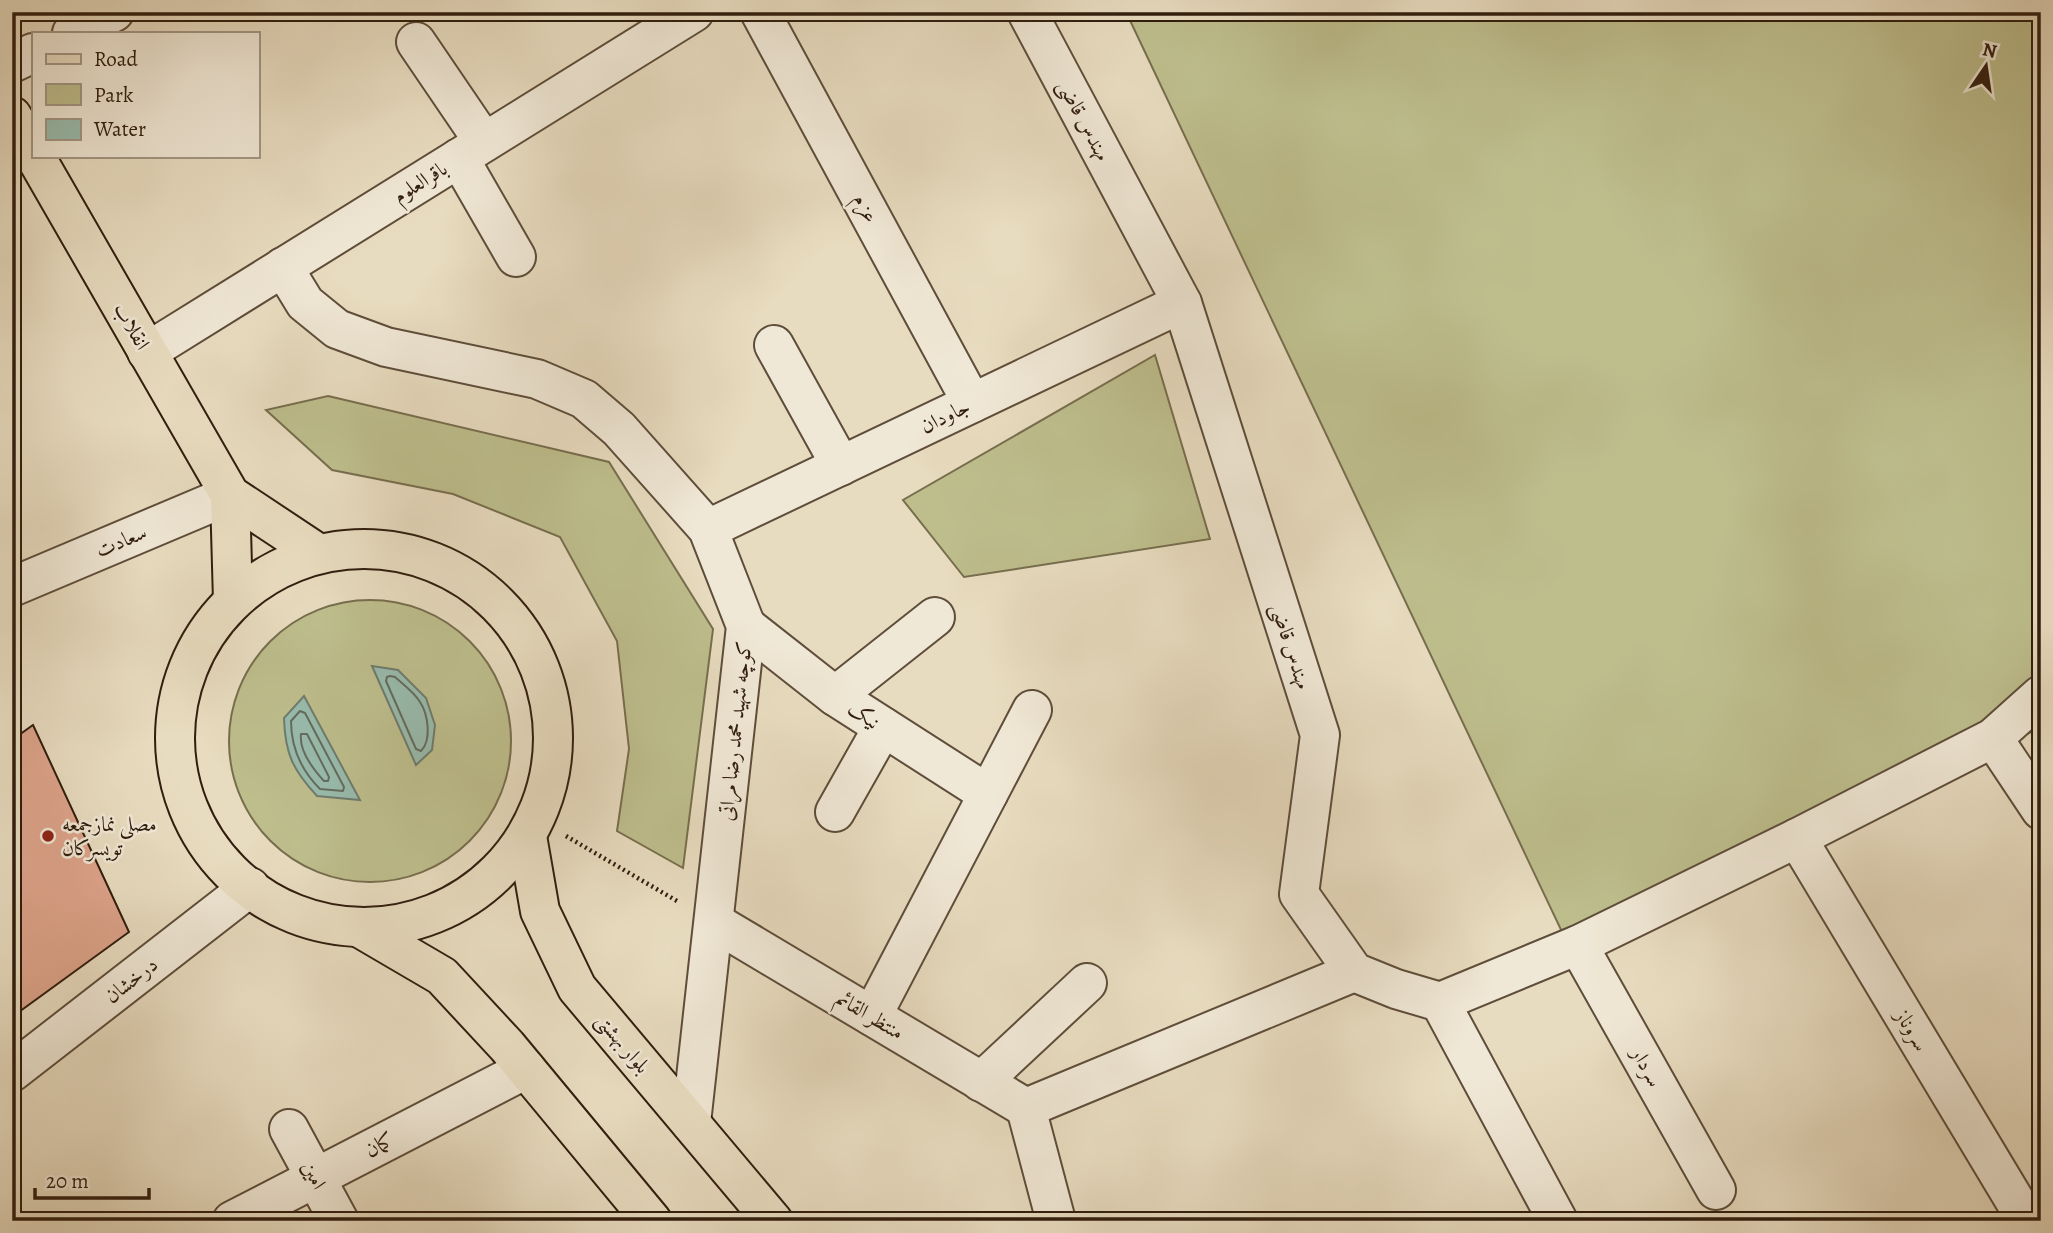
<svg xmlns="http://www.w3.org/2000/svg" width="2053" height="1233" viewBox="0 0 2053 1233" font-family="Alegreya,Amiri,serif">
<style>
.green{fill:#bebe8d;stroke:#776e4e;stroke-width:2}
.water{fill:#98bcae;stroke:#6e7c6e;stroke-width:2}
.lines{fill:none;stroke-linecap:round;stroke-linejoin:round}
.shore{stroke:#646c5e;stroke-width:2}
.building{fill:#dda48b;stroke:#301d0e;stroke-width:2}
.minor-casing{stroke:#5e4d3a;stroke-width:42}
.primary-casing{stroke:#301d0e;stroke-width:42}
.path{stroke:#301d0e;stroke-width:4.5;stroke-dasharray:2 3.5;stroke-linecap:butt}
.minor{stroke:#f0e8d6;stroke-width:38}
.primary{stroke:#e8dcc0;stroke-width:38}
.poi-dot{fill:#8f2418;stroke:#f0e8d6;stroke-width:2.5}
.labels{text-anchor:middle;stroke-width:5;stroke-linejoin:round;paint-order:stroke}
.street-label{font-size:21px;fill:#301d0e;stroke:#f0e8d6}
.poi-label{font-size:21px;fill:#301d0e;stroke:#f0e8d6;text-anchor:start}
</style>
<rect width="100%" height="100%" fill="#e8dcc0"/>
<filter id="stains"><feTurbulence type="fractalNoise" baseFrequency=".00286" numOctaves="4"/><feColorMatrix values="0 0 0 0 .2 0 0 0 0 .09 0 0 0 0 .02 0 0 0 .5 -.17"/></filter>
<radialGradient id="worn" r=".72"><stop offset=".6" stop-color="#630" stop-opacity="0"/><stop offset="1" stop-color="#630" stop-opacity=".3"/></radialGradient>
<g class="green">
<polygon points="1126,12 2041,12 2041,728 1563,934"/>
<polygon points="1155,355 1210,539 964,577 903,500"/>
<polygon points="328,396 609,462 713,629 683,868 617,831 629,749 617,641 560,537 453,494 332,470 266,410"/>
<circle cx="370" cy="741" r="141"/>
</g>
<g class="water">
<polygon points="372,666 398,670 426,698 435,725 432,750 416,765"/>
<path d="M304,696L360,800L317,796C293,770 285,754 284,718Z"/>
</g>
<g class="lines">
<g class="shore">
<path d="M390,676L395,677C403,684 415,693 420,702C428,714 432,740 421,751L416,749L386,681L387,677Z"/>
<path d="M300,711L305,713L344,787L343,791L320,789C301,770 291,748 291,721Z"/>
<path d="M301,734H307L329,777L328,781H324C313,769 299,750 301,734Z"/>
</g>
</g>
<polygon class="building" points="33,725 129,932 12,1017 12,740"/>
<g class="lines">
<g class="minor-casing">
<g id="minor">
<polyline points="760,12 972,403"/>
<polyline points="1027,12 1182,303 1320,735 1299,894 1354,972 1396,989 1440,1002 1558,1221"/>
<polyline points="72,33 114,12"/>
<polyline points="416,42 484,142"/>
<polyline points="12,63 33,53"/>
<polyline points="459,158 516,257"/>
<polyline points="283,267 305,303 337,329 386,347 537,379 584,399 619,429 708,529 746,626 691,1123"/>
<polyline points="774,345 841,466"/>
<polyline points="147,352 694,12"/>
<polyline points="708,529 1182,303"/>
<polyline points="12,587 230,495"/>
<polyline points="746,626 835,696 988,794"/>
<polyline points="835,696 935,617"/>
<polyline points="1993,738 2041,810"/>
<polyline points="835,812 883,727"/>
<polyline points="1797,838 2027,1221"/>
<polyline points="714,922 1026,1108"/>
<polyline points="1578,945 1716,1190"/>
<polyline points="1440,1002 1578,945 1797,838 1993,738 2041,695"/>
<polyline points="872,1016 1032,710"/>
<polyline points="12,1072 250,887"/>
<polyline points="981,1082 1087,983"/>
<polyline points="1026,1108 1354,972"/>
<polyline points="1026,1108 1056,1221"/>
<polyline points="289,1129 339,1221"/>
<polyline points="232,1221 526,1069"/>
</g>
</g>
<g class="primary-casing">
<g id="primary">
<polyline points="12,116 33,153"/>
<polyline points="35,156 230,495 319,554"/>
<polyline points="230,495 233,601"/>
<circle cx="364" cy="738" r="189"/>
<polyline points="527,836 540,911 577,988 773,1221"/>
<polyline points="360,928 442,976 507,1046 652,1221"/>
</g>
</g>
<polyline class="path" points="566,836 677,901"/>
<use href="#minor" class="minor"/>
<use href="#primary" class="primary"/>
</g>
<circle class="poi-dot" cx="48" cy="836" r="7"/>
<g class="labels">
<g class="street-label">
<text transform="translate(1084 120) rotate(62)" y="7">مهندس قاضی</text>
<text transform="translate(420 182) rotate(-32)" y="7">باقرالعلوم</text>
<text transform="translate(866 208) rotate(62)" y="7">عزم</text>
<text transform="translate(132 326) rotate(60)" y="7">انقلاب</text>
<text transform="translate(945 416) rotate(-26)" y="7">جاودان</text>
<text transform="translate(121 541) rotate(-23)" y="7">سعادت</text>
<text transform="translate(1291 646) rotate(72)" y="7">مهندس قاضی</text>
<text transform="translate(864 715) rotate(33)" y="7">نیک</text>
<text transform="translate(735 731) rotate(-84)" y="7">کوچه شهید محمد رضا مراتی</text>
<text transform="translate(131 980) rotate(-38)" y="7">درخشان</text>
<text transform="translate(870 1015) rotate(31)" y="7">منتظر القائم</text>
<text transform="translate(1912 1030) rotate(59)" y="7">سروناز</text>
<text transform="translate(623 1043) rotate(50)" y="7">بلوار بهشتی</text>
<text transform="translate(1647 1067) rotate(61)" y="7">سردار</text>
<text transform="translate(379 1145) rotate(-27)" y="7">کمان</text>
<text transform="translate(314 1175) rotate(61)" y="7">امین</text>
</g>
<g class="poi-label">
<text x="62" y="831">مصلی نمازجمعه<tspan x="62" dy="24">تویسرکان</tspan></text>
</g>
</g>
<rect width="2053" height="1233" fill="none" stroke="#e8dcc0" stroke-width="42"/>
<rect x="14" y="14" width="2025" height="1205" fill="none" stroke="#301d0e" stroke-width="3.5"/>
<rect x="21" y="21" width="2011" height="1191" fill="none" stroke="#301d0e" stroke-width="2"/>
<rect x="32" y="32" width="228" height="126" fill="#f0e8d6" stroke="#a39786" stroke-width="2"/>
<rect x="46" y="54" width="35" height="10" fill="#e8dcc0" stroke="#a39786" stroke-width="2"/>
<text x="94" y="66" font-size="21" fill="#301d0e">Road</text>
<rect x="46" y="84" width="35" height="21" fill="#bebe8d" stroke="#a39786" stroke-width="2"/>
<text x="94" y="102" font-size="21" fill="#301d0e">Park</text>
<rect x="46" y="119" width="35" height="21" fill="#98bcae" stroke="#a39786" stroke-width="2"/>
<text x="94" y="136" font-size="21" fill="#301d0e">Water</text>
<g transform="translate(1986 66) rotate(13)" stroke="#f0e8d6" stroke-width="5" paint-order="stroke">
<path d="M0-5L12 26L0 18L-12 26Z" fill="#301d0e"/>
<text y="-10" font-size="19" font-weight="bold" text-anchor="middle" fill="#301d0e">N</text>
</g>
<path d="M35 1188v10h114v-10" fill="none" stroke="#301d0e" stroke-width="3.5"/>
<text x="46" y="1188" font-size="21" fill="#301d0e" stroke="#f0e8d6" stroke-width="5" paint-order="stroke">20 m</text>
<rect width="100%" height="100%" filter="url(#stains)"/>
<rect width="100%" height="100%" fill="url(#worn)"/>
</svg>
